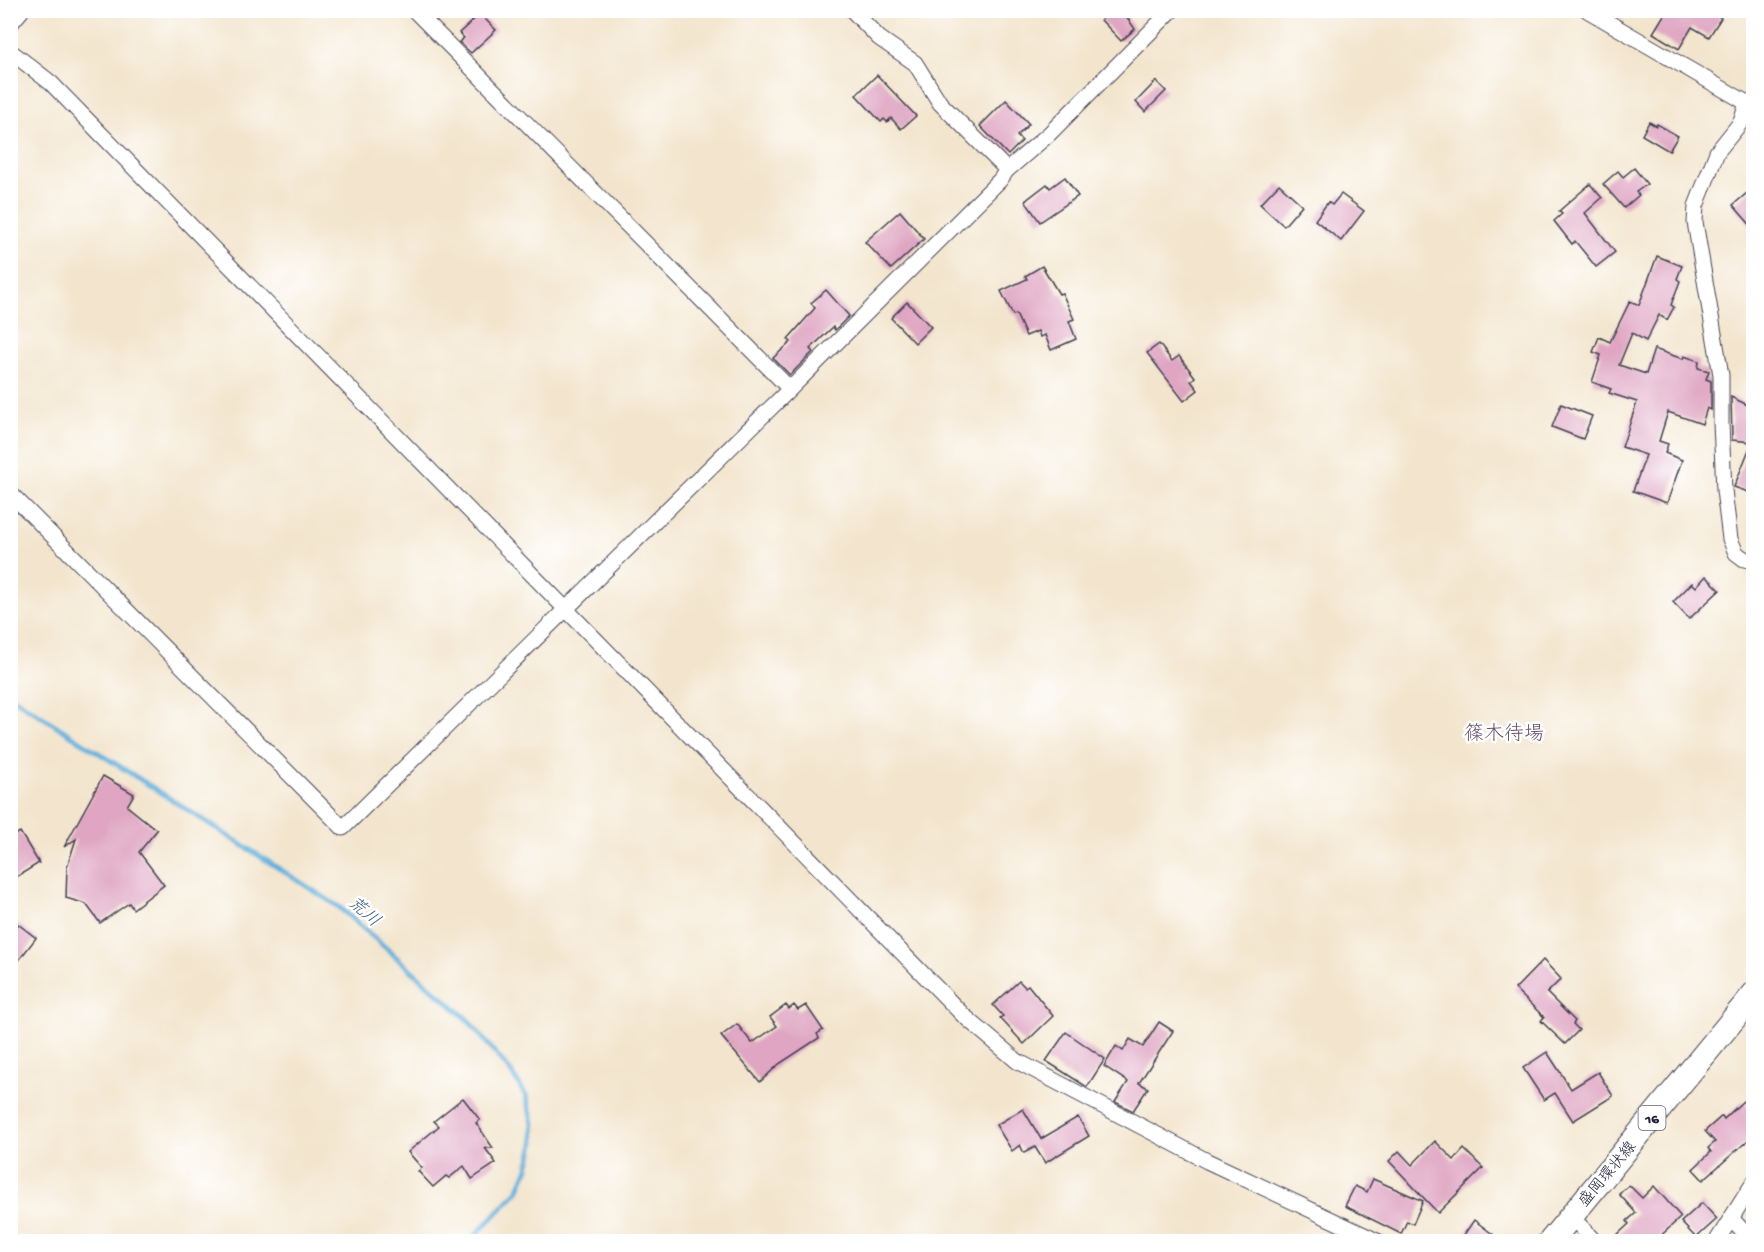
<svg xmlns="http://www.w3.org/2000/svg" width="1764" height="1252" viewBox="0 0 1764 1252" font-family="'Gochi Hand','Klee One',sans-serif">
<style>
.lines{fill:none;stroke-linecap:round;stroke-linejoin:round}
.stream{stroke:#61aeda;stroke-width:5}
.building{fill:#dfa5c2}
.minor-casing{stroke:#413f51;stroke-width:17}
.tertiary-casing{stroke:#413f51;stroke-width:20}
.primary-casing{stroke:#413f51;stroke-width:26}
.minor{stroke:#fff;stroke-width:15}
.tertiary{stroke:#fff;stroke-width:18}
.primary{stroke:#fff;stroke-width:24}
.labels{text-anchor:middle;stroke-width:5;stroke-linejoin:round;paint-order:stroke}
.shield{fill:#fff;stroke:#646476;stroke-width:1.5}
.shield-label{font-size:15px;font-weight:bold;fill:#22223b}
.street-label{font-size:16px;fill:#22223b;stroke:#fff}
.water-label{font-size:18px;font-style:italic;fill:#3b5a7b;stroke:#fff}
.quarter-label{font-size:20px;fill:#64506a;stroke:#fff}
</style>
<rect width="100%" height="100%" fill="#fff"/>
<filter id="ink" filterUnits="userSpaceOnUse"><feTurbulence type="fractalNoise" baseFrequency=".0167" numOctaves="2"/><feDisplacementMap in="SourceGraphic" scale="12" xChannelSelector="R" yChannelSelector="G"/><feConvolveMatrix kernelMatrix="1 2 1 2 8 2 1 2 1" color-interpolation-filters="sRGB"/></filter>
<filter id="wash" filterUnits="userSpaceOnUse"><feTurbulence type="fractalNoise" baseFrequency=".008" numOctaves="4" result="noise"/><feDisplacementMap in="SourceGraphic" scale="24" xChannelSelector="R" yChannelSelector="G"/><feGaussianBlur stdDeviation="1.35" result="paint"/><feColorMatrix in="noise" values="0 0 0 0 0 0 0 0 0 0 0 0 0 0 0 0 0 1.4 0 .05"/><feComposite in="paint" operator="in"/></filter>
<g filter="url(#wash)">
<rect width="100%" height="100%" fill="#f3e5cd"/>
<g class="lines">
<polyline class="stream" points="10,696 339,907 467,1019 511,1072 526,1096 533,1123 534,1144 528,1168 518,1191 469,1242"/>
</g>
<g id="blocks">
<g class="building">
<polygon points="1111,10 1122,10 1135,29 1121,41 1101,20"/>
<polygon points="1667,10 1710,10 1721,18 1709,37 1692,27 1679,49 1653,33"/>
<polygon points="480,14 496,30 471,53 459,42 464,38 459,33"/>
<polygon points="877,75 916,116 901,129 891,118 887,122 884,119 881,122 856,95"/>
<polygon points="1156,81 1166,91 1145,112 1136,102"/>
<polygon points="1006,100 1029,124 1017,136 1022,141 1008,155 980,126"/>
<polygon points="1649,122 1656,126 1657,124 1678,136 1669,151 1642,135"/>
<polygon points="1634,168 1647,184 1636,192 1639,195 1624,208 1603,184 1618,171 1623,177"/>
<polygon points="1065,177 1078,196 1040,222 1025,201 1047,184 1050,188"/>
<polygon points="1279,184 1302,205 1284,226 1260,204"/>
<polygon points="1590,184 1602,198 1585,213 1615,252 1596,267 1575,241 1572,244 1554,221 1562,214 1559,211"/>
<polygon points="1754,187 1754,229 1733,205"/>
<polygon points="1341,194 1364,211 1341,241 1315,220 1328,202 1332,205"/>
<polygon points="900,211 924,239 891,269 865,242"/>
<polygon points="1657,256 1682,266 1677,279 1680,281 1671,305 1674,307 1667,320 1659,315 1646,341 1632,333 1619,365 1646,374 1654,349 1683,359 1684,356 1699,361 1698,368 1709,371 1706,379 1711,381 1711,410 1707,408 1702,424 1668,412 1659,441 1668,444 1665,453 1682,460 1667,503 1633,491 1646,455 1622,447 1637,402 1609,393 1611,389 1592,382 1601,355 1593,352 1599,337 1610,342 1630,301 1639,305"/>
<polygon points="1042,266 1059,294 1062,293 1074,319 1069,321 1076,339 1051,350 1045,335 1040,337 1038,331 1026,336 1016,314 1013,315 1001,291 1027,279 1025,276"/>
<polygon points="826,290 849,316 835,330 833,327 810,349 813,352 790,375 773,358 791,342 788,339 815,308 811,303"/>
<polygon points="907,302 931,327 915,343 891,318"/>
<polygon points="1159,344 1172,361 1179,356 1195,377 1191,381 1198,390 1184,401 1147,353"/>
<polygon points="1731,397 1754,408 1754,494 1734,487 1752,442 1732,440"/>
<polygon points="1561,404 1592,416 1583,439 1552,427"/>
<polygon points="1706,576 1720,590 1689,619 1673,602 1692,583 1696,587"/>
<polygon points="103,776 134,794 127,806 157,830 139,852 164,885 133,909 129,903 100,923 86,904 66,898 67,867 76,839 64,847"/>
<polygon points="20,832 39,863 10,881 10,838"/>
<polygon points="18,924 36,938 19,960 10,954 10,934"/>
<polygon points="1543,960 1561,979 1547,993 1575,1021 1573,1024 1579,1030 1565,1044 1541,1021 1544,1017 1515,989"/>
<polygon points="1019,981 1025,987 1028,985 1053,1016 1024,1044 1000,1018 1003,1016 993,1005"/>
<polygon points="786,1005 789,1009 794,1005 798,1010 806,1005 823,1030 817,1034 819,1038 779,1064 760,1082 721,1036 737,1024 752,1043 777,1026 770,1017"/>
<polygon points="1159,1022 1173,1031 1139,1083 1148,1088 1133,1111 1115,1102 1128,1082 1104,1066 1116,1046 1123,1051 1130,1039 1143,1047"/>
<polygon points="1066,1032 1105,1059 1087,1087 1046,1061"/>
<polygon points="1547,1052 1571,1089 1598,1072 1613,1096 1573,1121 1555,1093 1544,1100 1523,1068"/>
<polygon points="463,1098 480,1120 476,1123 493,1148 485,1148 496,1163 472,1179 464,1166 449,1178 446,1176 433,1187 418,1171 422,1168 408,1152 439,1126 434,1121"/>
<polygon points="1743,1101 1754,1113 1754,1135 1703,1180 1693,1169 1711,1152 1708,1148 1715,1142 1705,1131 1722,1116 1724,1119"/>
<polygon points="1023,1109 1041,1139 1078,1117 1089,1136 1045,1163 1035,1147 1024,1153 1020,1145 1012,1151 996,1125"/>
<polygon points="1435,1141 1454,1160 1464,1149 1483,1168 1438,1213 1389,1161 1399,1151 1412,1165"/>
<polygon points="1373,1179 1423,1201 1413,1224 1407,1221 1401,1234 1345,1206 1355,1186 1367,1192"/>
<polygon points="1629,1185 1642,1198 1654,1186 1681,1217 1654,1242 1625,1242 1618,1234 1629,1224 1627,1221 1636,1213 1619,1194"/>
<polygon points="1702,1203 1717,1219 1696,1238 1681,1222"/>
<polygon points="1474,1220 1503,1242 1459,1242"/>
</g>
</g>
</g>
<g filter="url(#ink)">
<use href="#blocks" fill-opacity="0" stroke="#413f51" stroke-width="1.5"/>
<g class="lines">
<g class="minor-casing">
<g id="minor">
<polyline points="414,10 790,389"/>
<polyline points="852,10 879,38 915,63 940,103 1007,170"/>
<polyline points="1587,10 1747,103 1741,122 1717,152 1696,206 1695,222 1721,375 1721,423 1724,490 1730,539 1736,553 1744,559 1754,561"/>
<polyline points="10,51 51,83 963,1015 1017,1061 1207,1161 1379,1242"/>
<polyline points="10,493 343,828 790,389 1000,180 1007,170 1049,134 1172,10"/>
<polyline points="1571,1216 1595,1242"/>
<polyline points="1732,1219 1753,1242"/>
<polyline points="1716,1242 1754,1182"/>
</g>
</g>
<g class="tertiary-casing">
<polyline id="tertiary" points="10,22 20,10"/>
</g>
<g class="primary-casing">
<polyline id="primary" points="1550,1242 1754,994"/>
</g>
<use href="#minor" class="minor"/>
<use href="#tertiary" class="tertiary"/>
<use href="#primary" class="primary"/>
</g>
</g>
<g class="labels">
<rect class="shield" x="1638.5" y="1106" width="27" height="24" rx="4.5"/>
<g class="shield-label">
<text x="1652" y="1123">16</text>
</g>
<g class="street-label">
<text transform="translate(1606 1173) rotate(-50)" y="6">盛岡環状線</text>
</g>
<g class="water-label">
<text transform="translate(365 911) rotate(41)" y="6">荒川</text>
</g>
<g class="quarter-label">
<text x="1504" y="739">篠木待場</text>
</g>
</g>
<rect width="1764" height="1252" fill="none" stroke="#fff" stroke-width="36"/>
</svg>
